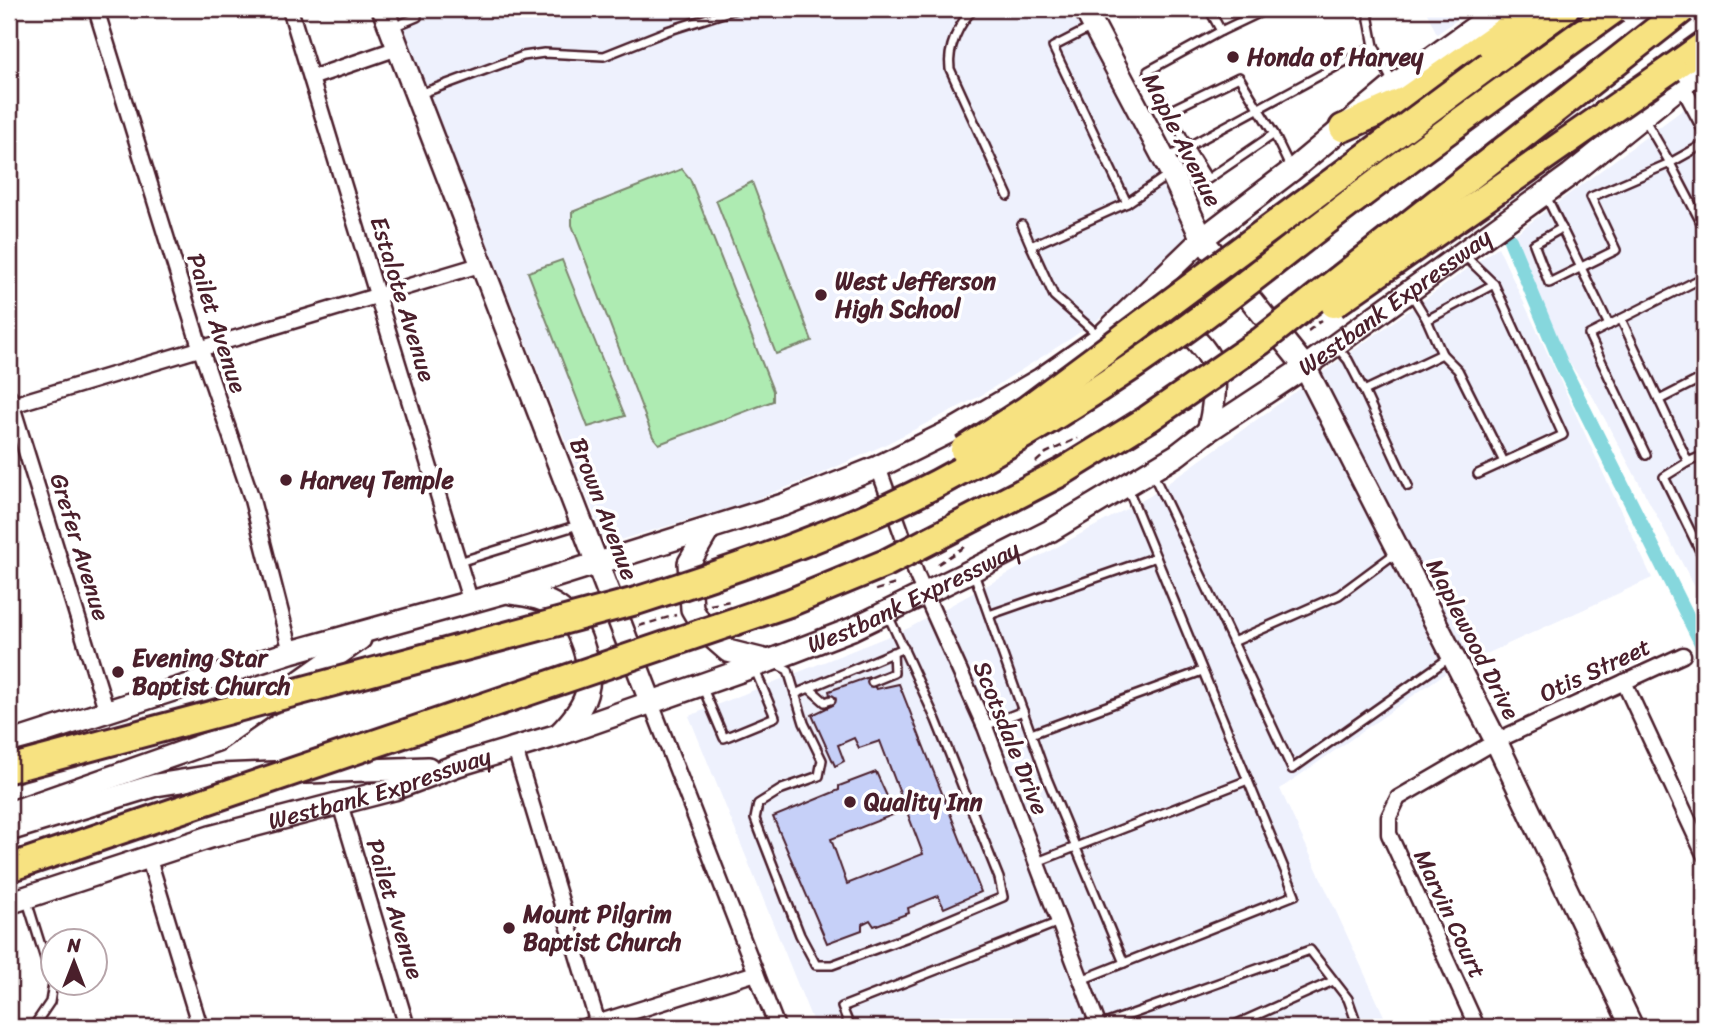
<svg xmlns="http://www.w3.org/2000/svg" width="1713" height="1036" viewBox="0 0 1713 1036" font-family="Sriracha,sans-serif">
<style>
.built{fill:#eef1fd}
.green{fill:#aeebb2;stroke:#7c856e;stroke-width:2}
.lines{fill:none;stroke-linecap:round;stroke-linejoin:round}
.canal{stroke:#86d7dd;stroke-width:14}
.building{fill:#c6d0f8;stroke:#4a1f2b;stroke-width:2}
.lane-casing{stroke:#4a1f2b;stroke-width:12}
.street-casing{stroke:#4a1f2b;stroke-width:19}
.secondary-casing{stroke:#4a1f2b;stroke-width:26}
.highway-casing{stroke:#4a1f2b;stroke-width:32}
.path{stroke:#4a1f2b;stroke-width:2.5;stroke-dasharray:7 5;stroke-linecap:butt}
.lane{stroke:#fff;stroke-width:7}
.street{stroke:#fff;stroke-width:14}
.secondary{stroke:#fff;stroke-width:21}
.highway{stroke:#f7e281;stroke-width:26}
.highway-bridge-casing{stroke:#4a1f2b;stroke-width:32;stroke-linecap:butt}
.highway-bridge{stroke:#f7e281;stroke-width:26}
.poi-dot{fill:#4a1f2b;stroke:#fff;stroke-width:2.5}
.labels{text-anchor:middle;stroke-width:7;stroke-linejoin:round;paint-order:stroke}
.poi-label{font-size:24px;font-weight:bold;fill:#4a1f2b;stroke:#fff;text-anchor:start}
.street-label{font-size:24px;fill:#4a1f2b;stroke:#fff}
</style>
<rect width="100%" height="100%" fill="#fff"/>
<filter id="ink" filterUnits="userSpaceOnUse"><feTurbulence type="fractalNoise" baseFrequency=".0143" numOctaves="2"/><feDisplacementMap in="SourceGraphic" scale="14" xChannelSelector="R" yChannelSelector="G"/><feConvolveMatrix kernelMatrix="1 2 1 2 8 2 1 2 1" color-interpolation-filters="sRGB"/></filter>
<g filter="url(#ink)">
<g class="built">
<polygon points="395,9 1080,9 1198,250 1070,339 980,396 882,446 816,476 743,504 606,544"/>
<polygon points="1425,9 1472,9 1437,34"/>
<polygon points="1704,94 1704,604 1593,397 1559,348 1532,293 1511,237"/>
<polygon points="1498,247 1652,578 1447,672 1280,789 1389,1027 815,1027 689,716 909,628 1150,496"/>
</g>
<g class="green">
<polygon points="682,169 690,179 773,391 773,401 659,444 653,437 572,225 572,212"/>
<polygon points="752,182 812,341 776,354 716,200"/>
<polygon points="562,260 625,416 588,427 528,272"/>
</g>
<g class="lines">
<polyline class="canal" points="1510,240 1561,363 1704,649"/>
</g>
<polygon class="building" points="869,677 876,689 899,684 981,892 944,908 938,896 908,908 909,913 874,926 870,920 862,924 862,930 827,943 773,817 839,790 839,786 876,772 895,814 831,839 847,884 923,854 880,741 859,748 854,738 838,745 844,761 835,766 812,715 833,705 829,691"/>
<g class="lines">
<g class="lane-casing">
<g id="lane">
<path d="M974,9C959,22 947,49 950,69L1008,196"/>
<polyline points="1209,9 1221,31 1148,71 1188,147 1208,179 1274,134"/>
<polyline points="1367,9 1374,46"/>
<polyline points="393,27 417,17 415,9"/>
<polyline points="1092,27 1053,47 1127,203"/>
<polyline points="1221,31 1263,11 1262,9"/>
<polyline points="417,95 523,56 544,53 604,56 667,31 736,9"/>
<polyline points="1169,111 1239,77 1274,134 1290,167"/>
<polyline points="1645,120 1670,163 1704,144"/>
<polyline points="1165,159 1374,46 1393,83"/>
<polyline points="1545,194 1609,325"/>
<polyline points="1022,225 1031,246"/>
<polyline points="1562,228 1534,244 1549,283 1616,250 1591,197 1670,163 1704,228"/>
<polyline points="1465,256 1494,284 1563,435 1478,474"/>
<polyline points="1621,319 1688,462 1664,477 1704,559"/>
<polyline points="1427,320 1494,284"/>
<polyline points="1098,335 1054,296 1031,246 1127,203 1168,175"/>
<polyline points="1337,347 1348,360 1364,391 1442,354 1427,320 1410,292"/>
<polyline points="1442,354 1458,370 1504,462"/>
<polyline points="1364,391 1408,486"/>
<polyline points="1659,400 1704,377"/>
<polyline points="1646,455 1589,335 1704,277"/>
<polyline points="1688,462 1704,455"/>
<polyline points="1152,472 1233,642"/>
<polyline points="1397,552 1339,595 1233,642 1292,769 1449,658"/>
<polyline points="459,562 578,525"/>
<polyline points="973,571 1046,776 1124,963"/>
<polyline points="989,615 1156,557"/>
<polyline points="776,664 788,670 804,723 822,760 819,776 782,789 758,804 755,819 800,935 816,965 832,965 908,937 1003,897 999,878 936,720 887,613"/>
<polyline points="872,682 894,673 893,652"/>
<polyline points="702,686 724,738 775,717 755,670"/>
<polyline points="809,688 825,702 831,700"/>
<polyline points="795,694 904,648"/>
<polyline points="985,726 1023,711"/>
<polyline points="1031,734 1202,671"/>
<polyline points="1037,862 1248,780"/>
<polyline points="27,901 52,981"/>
<polyline points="1081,980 1295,895 1128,489"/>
<polyline points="1099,1026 1310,950 1348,999 1358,1027"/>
<polyline points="33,1027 50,1002 53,984"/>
<polyline points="850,1027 842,1007 1059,922"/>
<polyline points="1230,1027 1333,981"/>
</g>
</g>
<g class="street-casing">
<g id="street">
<polyline points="9,9 11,9"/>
<polyline points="96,9 200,347 251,496 291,652"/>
<polyline points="290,9 471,603"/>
<polyline points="311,78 398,48"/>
<polyline points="1682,85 1704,126"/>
<polyline points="9,396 107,712"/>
<polyline points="9,406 483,264"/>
<polyline points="878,467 917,576 985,727 1099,1027"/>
<polyline points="1624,682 1704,854"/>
<polyline points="651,703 777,1027"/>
<polyline points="515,749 599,1027"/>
<polyline points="340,804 407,1027"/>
<polyline points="148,856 200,1027"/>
<polyline points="584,1027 756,973"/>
<polyline points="1477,1027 1389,834 1389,817 1398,798 1496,741 1683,655"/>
</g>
</g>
<g class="secondary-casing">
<g id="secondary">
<polyline points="383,9 651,703"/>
<polyline points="1085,9 1171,172 1202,239 1305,367 1496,741 1632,1027"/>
<path d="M1141,320C1164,318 1174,320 1191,335C1199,343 1207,351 1211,361C1218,377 1213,414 1208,431"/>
<polyline points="709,529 689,563 692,609 705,631 728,651 768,661"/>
<path d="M511,593C551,598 570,607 583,646C596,684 587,706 559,734"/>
<polyline points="9,743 291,652 506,592 783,505 878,467 957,428 1041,379 1101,337 1202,239 1291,171 1394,85 1500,9"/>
<polyline points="306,772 428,768"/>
<polyline points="9,813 217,740 360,639"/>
<polyline points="9,830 156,785 219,775 274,773"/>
<path id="s1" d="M9,903L210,837L394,789L458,765L558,735L769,661L852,629L973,570L1050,531L1177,455L1208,431L1305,367L1570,175L1704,67"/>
</g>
</g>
<g class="highway-casing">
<g id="highway">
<polyline points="1489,65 1565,9"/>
<polyline points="1672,68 1704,45"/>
<polyline points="1343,128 1406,100 1536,9"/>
</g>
</g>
<g class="path">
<polyline points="1308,331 1322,320"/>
<polyline points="1036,462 1046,453 1078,438"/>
<polyline points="938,564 967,545"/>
<polyline points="876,590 896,584"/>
<polyline points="710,605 730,601"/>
<polyline points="639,626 676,615"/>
</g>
<use href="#lane" class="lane"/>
<use href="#street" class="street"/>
<use href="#secondary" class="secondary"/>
<use href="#highway" class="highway"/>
<g class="highway-bridge-casing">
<g id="highway-bridge">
<polyline points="1334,304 1672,68"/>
<polyline points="964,450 1026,410 1489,65"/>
<path d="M9,769L636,601C739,568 842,533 938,483C1021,439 1102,389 1179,334C1240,290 1298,242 1358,197C1443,133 1529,71 1615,9"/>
<polyline points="9,868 789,603 886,563 1062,472 1148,419 1261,341 1683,9"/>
</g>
</g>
<use href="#highway-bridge" class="highway-bridge"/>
</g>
</g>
<g class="poi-dot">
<circle cx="1233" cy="57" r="7"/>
<circle cx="821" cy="295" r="7"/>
<circle cx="286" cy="480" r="7"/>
<circle cx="118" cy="672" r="7"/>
<circle cx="850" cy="802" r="7"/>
<circle cx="509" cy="928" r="7"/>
</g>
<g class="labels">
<g class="poi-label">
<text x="1247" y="65">Honda of Harvey</text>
<text x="835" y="289">West Jefferson<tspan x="835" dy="28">High School</tspan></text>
<text x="300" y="488">Harvey Temple</text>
<text x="132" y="666">Evening Star<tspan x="132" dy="28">Baptist Church</tspan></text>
<text x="864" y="810">Quality Inn</text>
<text x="523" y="922">Mount Pilgrim<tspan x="523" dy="28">Baptist Church</tspan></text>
</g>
<g class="street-label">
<text transform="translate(1182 140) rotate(63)" y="8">Maple Avenue</text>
<text transform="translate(403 299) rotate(73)" y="8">Estalote Avenue</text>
<text dy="8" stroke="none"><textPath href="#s1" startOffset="1522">Westbank Expressway</textPath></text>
<text transform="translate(217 323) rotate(72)" y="8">Pailet Avenue</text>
<text transform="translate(604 509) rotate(69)" y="8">Brown Avenue</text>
<text transform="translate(80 547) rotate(73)" y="8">Grefer Avenue</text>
<text dy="8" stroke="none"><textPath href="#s1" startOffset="956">Westbank Expressway</textPath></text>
<text transform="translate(1473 639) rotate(63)" y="8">Maplewood Drive</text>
<text transform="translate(1595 670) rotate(-25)" y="8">Otis Street</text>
<text transform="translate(1011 738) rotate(68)" y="8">Scotsdale Drive</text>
<text dy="8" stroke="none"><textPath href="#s1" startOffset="388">Westbank Expressway</textPath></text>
<text transform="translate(395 909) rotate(73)" y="8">Pailet Avenue</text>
<text transform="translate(1450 914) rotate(65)" y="8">Marvin Court</text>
</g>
</g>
<rect width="1713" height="1036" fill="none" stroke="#fff" stroke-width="35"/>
<rect x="18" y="18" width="1678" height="1001" fill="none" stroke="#4a1f2b" stroke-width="2.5" filter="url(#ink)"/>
<g transform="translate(74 962)"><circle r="33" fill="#ffffff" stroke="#b7a5aa" stroke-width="2"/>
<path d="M0-5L12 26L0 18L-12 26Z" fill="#4a1f2b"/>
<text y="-10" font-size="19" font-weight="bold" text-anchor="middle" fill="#4a1f2b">N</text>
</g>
</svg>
